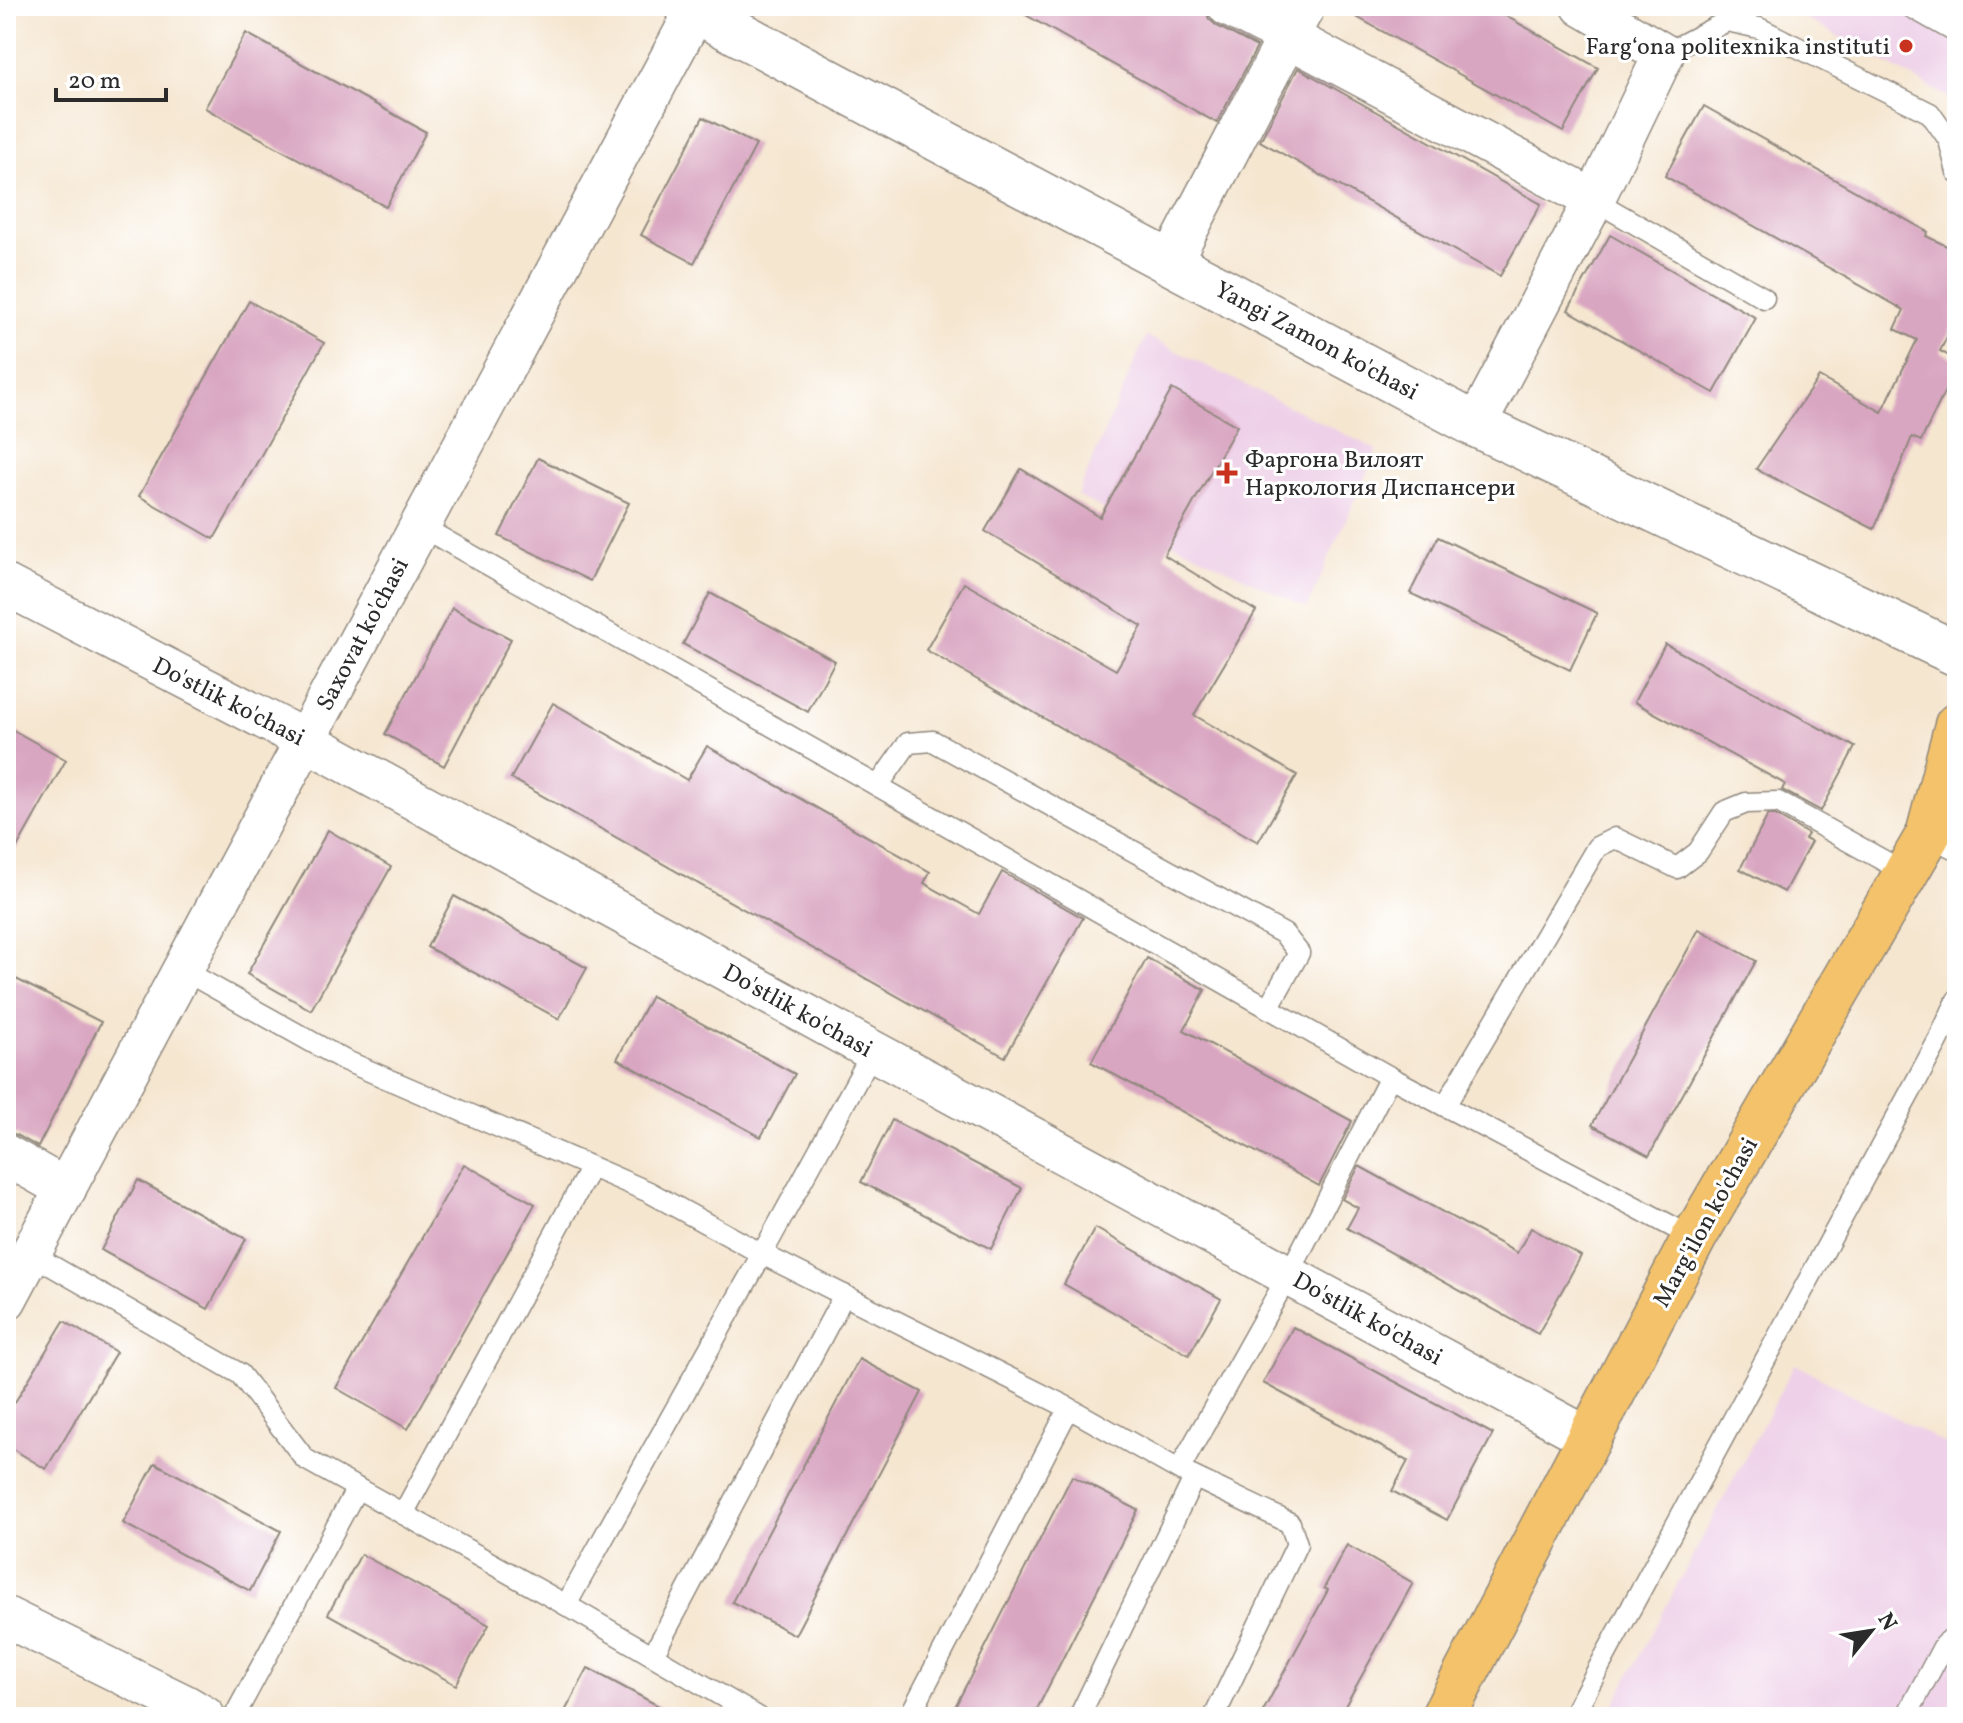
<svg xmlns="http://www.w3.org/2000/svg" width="1963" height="1723" viewBox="0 0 1963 1723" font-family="Vollkorn,serif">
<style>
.built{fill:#eed0e8}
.building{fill:#d9a6c1}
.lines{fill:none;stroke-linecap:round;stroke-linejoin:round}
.service-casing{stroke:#90887e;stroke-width:23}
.minor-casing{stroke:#90887e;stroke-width:43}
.tertiary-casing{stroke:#90887e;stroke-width:47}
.primary-casing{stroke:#90887e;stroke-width:47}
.service{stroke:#fff;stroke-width:20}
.minor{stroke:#fff;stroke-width:40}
.tertiary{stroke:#fff;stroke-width:44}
.primary{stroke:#f3c26a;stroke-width:44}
.poi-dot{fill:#c8321e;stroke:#fff;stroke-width:3}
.labels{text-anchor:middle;stroke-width:6;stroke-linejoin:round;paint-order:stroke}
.poi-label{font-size:24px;fill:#2b2b2b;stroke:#fff;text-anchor:end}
.street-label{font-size:24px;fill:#2b2b2b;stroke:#fff}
</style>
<rect width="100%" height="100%" fill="#fff"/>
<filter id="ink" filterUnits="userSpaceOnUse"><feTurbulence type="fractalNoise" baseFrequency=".0125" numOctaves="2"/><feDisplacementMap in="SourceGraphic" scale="16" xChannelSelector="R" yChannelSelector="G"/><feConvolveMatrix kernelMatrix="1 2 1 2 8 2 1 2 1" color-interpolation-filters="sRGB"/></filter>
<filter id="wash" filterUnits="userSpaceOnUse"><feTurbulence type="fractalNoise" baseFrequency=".006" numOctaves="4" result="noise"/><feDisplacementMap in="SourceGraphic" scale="32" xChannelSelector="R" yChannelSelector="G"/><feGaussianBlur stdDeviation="1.8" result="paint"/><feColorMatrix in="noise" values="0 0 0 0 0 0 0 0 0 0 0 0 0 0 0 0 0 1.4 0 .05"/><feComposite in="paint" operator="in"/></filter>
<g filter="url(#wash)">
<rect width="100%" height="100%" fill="#f5e6d0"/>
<g class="built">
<polygon points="1783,6 1957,6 1957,86 1951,99"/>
<polygon points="1146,336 1377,450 1307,608 1077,496"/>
<polygon points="1795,1364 1957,1450 1957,1717 1607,1717"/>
</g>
<g id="blocks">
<g class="building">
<polygon points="1010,6 1197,6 1206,11 1209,19 1217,26 1257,47 1217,123"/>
<polygon points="1337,6 1488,6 1598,68 1563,132"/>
<polygon points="246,33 426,132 386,207 205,108"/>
<polygon points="1298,68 1541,204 1500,276 1260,141"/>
<polygon points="1704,106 1928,232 1926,236 1957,251 1957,317 1940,351 1957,360 1957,366 1921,441 1912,437 1874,529 1756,469 1819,377 1882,412 1917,340 1895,329 1904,310 1665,176"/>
<polygon points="703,117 756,145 694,263 641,235"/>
<polygon points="1610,235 1756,318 1714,393 1568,310"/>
<polygon points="249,301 324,343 214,539 139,496"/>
<polygon points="1172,389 1237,426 1164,555 1256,611 1194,715 1297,775 1258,842 926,650 964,583 1116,670 1142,626 985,531 1021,469 1100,517"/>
<polygon points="538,458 629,503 590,581 499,536"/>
<polygon points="1438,537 1597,613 1570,670 1410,593"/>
<polygon points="710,593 835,661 808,712 683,644"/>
<polygon points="452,608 511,639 444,766 385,734"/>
<polygon points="1665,644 1855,747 1821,811 1782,790 1785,784 1634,702"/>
<polygon points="553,703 687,780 707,746 930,872 924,883 979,914 1002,872 1083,918 1005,1057 511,778"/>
<polygon points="6,726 66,760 6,867"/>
<polygon points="1768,815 1775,815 1808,834 1805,839 1811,842 1784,892 1740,869"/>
<polygon points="328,830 391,867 311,1010 247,974"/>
<polygon points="454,896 587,968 559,1019 427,947"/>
<polygon points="1699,929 1756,961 1649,1156 1592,1125"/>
<polygon points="1147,958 1205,990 1184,1030 1352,1121 1319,1186 1091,1062"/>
<polygon points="14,978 101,1022 38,1147 17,1135 6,1132 6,994"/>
<polygon points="651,996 795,1074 761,1137 617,1059"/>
<polygon points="892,1120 1022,1188 991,1249 861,1182"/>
<polygon points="464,1164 535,1204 408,1429 336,1388"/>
<polygon points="1359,1166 1517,1253 1531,1228 1581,1256 1538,1334 1347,1228 1358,1208 1342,1199"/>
<polygon points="138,1180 246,1239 208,1309 101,1250"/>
<polygon points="1095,1228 1221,1299 1189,1355 1064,1284"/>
<polygon points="64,1321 116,1352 46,1469 6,1445 6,1417"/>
<polygon points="1293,1327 1493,1434 1447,1520 1392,1491 1408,1461 1263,1383"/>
<polygon points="859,1359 922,1392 795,1635 732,1602"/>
<polygon points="155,1463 281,1531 250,1591 123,1523"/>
<polygon points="1072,1476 1138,1510 1033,1717 950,1717"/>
<polygon points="1347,1545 1413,1583 1339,1717 1260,1717 1328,1590 1324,1588"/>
<polygon points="361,1554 489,1625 456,1685 328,1614"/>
<polygon points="588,1668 679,1717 562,1717"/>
</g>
</g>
</g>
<g filter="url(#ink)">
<use href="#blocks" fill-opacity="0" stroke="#90887e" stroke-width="2"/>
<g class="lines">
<g class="service-casing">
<g id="service">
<polyline points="1909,6 1957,33"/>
<polyline points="1664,54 1727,21 1759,28 1930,113 1949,140 1957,172"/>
<polyline points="1594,200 1764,298"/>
<polyline points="420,526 1390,1077"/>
<polyline points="878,786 908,743 933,741 1284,934 1299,953 1268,1008"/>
<polyline points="1928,835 1957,850"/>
<polyline points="183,970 344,1060 649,1192 762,1254 1069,1408 1179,1470 1290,1523 1297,1544 1214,1717"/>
<polyline points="1445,1106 1597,847 1615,838 1677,868 1698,852 1724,812 1746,803 1778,802 1906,873"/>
<polyline points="31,1254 240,1374 305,1459 566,1605 758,1717"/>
<polyline points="1179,1470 1289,1274 1390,1077 1694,1238"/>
<polyline points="403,1514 591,1167"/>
<polyline points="566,1605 762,1254 873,1051"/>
<polyline points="653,1655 844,1295"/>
<polyline points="234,1717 357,1488"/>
<polyline points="909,1717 1069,1408"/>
<polyline points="1079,1717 1194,1478"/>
<polyline points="1572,1717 1939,1039 1957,1000"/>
<polyline points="1906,1717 1944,1645 1957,1634"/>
</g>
</g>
<g class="minor-casing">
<g id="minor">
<polyline points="1228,6 1288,37 1305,6"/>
<polyline points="1171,262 1288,37 1594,200 1664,54 1582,6"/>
<polyline points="1476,425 1594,200"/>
<polyline points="6,585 305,740 873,1051 1589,1438"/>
<polyline points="6,1155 66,1189"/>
<polyline points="6,1300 698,6"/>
<polyline points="6,1617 185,1705 205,1717"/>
</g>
</g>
<g class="tertiary-casing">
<polyline id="tertiary" points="687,6 1476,425 1957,654"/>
</g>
<g class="primary-casing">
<polyline id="primary" points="1443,1717 1694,1238 1928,835 1957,725"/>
</g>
<use href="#service" class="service"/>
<use href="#minor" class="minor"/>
<use href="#tertiary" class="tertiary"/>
<use href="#primary" class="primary"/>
</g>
</g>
<g class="poi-dot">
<circle cx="1906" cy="46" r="8"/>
<path d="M1223 461h8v8h8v8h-8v8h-8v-8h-8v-8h8z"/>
</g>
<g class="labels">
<g class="poi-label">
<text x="1890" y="54">Fargʻona politexnika instituti</text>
<text x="1245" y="467" text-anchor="start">Фаргона Вилоят<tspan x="1245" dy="28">Наркология Диспансери</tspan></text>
</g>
<g class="street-label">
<text transform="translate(1317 340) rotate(28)" y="8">Yangi Zamon ko'chasi</text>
<text transform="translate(362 634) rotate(-62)" y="8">Saxovat ko'chasi</text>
<text transform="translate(229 701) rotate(27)" y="8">Do'stlik ko'chasi</text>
<text transform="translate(798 1010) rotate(29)" y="8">Do'stlik ko'chasi</text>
<text transform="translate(1705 1222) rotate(-61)" y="8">Marg'ilon ko'chasi</text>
<text transform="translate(1368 1318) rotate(29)" y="8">Do'stlik ko'chasi</text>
</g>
</g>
<rect width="1963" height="1723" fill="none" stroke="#fff" stroke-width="32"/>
<g transform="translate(1871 1631) rotate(60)" stroke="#ffffff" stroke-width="6" paint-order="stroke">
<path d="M0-6L14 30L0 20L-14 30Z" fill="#2b2b2b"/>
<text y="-12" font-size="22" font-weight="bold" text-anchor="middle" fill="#2b2b2b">N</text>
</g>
<path d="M56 88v12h110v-12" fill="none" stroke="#2b2b2b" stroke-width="4"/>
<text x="68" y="88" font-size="24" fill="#2b2b2b" stroke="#ffffff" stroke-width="6" paint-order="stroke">20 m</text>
</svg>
